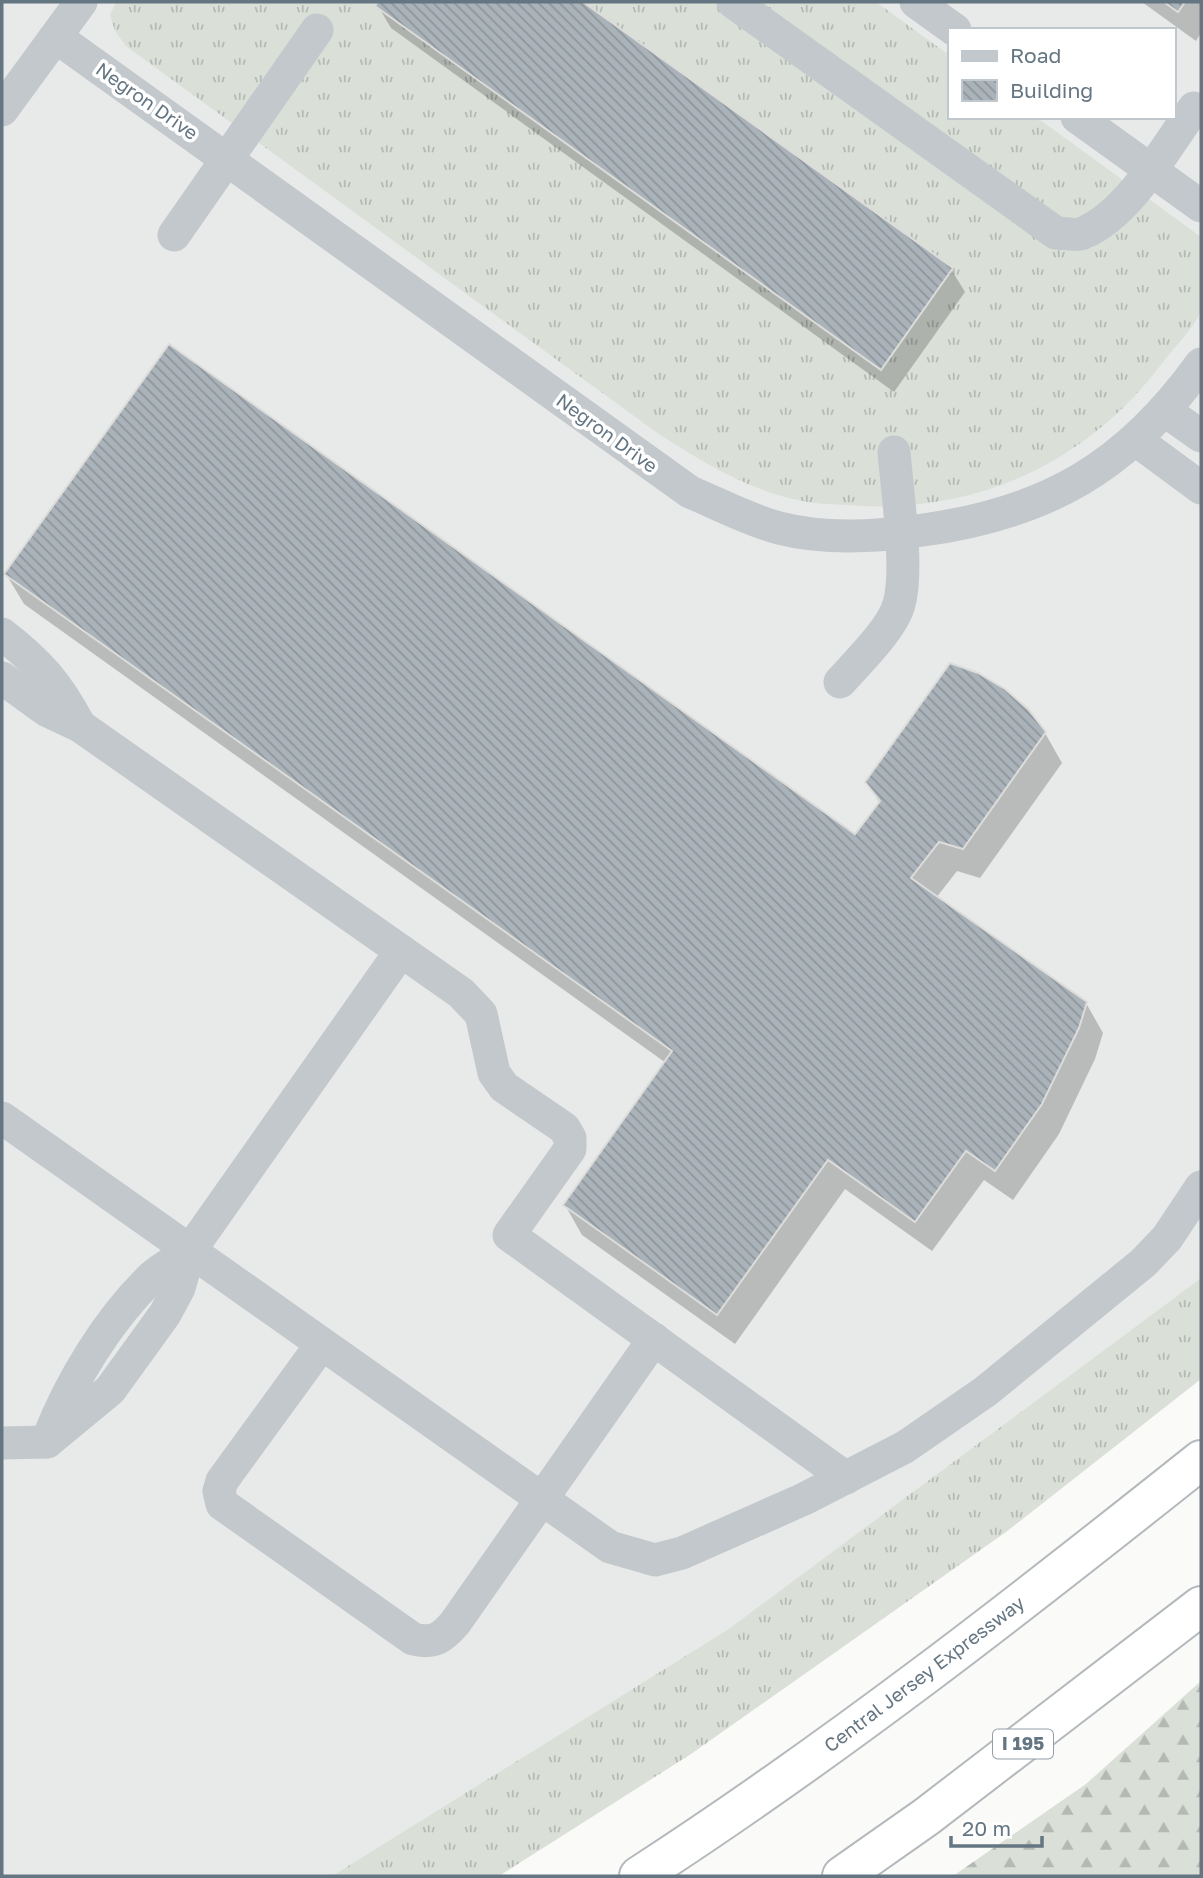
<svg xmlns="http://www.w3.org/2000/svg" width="1203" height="1878" viewBox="0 0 1203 1878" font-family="'Golos Text',sans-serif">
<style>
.built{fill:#e8e9e9;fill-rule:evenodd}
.grass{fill:url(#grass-tufts)}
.forest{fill:url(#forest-firs)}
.shadow{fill:#0003}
.building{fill:url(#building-back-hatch);stroke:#dcdcda;stroke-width:2}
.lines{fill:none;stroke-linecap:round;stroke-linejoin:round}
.highway-casing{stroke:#b4b9bd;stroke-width:42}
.minor{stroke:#c3c8cc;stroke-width:33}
.highway{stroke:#fff;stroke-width:38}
.labels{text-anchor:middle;stroke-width:7;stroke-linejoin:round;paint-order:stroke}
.shield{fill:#fff;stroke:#939fa8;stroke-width:2}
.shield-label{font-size:18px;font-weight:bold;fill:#657683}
.street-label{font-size:19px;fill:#657683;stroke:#fff}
</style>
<defs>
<pattern id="grass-tufts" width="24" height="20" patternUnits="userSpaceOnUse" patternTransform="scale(1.75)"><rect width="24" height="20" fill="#dadfd7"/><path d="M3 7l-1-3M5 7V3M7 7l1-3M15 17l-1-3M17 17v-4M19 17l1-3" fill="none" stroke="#b4b9b4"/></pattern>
<pattern id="forest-firs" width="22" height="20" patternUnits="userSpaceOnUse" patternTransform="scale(1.75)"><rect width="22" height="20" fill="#dadfd7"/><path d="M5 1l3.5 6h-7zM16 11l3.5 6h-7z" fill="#b4b9b4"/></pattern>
<pattern id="building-back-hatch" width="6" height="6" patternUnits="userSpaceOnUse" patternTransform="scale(1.75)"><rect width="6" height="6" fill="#aab3b9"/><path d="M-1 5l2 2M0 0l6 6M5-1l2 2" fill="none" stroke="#8e969c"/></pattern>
</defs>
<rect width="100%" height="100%" fill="#fafaf8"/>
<path class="built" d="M2,2H1201V1278L727,1630L332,1876H2ZM949,30H1173V117H949Z"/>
<g class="grass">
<path d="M116,2H876L949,55V117H1036L1201,237C1201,253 1203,299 1201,311C1196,325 1173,349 1163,362C1087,464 973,516 846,505C830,504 813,504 798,500C745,489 701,461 656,432L126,46L115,31L110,15Z"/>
<polygon points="1201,1278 1201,1379 1006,1532 691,1754 499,1876 332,1876 727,1630"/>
</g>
<polygon class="forest" points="1201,1681 1201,1876 953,1876 1086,1784"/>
<g class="shadow">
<polygon points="380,2 580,2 951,269 965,292 894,392 391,28 378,6"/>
<polygon points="1142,2 1201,2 1201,33 1196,41"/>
<polygon points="6,574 855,836 880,804 867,782 1045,733 1062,763 980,878 957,871 936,898 1086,1003 1103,1033 1095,1059 1059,1134 1013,1200 984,1180 932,1251 845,1189 735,1344 582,1235 565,1205 666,1063 24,604"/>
</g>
<g class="building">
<polygon points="378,2 583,2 953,268 881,370 375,6"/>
<polygon points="1164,2 1185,2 1178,12"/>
<polygon points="169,344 855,834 880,801 865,782 950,663 978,673 1005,689 1028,709 1046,732 963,849 939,842 911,878 1087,1002 1079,1028 1042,1104 995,1171 966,1151 915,1222 828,1160 717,1315 563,1205 672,1051 4,574"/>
</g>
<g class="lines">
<g class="highway-casing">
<g id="highway">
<path d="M639,1876C835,1749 1019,1605 1201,1460"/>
<polyline points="842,1876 926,1817 1201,1606"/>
</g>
</g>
<g class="minor">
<path d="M733,2L1056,233C1064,233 1076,236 1083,233C1128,215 1167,146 1194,108"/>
<polyline points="916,2 955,30"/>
<path d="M56,37L690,492C719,504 749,520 779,528C825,540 876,537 923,530C1047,513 1127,467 1201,364"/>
<polyline points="2,110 81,2"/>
<polyline points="1077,117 1201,206"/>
<polyline points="174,235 317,30"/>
<polyline points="1164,410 1201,436"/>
<polyline points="1136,440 1201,488"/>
<path d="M2,634C40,663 58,685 80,726"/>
<polyline points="2,678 46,710 80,726 461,993 481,1014 494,1073 504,1087 564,1128 570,1138 570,1149 509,1235 846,1478"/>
<path d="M840,682C857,663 893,628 899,604C909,570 897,490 894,452"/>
<polyline points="2,1118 610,1547 655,1560 682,1553 804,1499 905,1447 986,1391 1143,1263 1167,1238 1201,1187"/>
<path d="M321,1345L222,1481L219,1491L222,1504L413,1639C434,1644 442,1638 455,1623L654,1339"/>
<path d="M48,1439C70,1382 108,1319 153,1276C163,1267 177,1260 189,1252"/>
<polyline points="47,1442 110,1390 165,1314 179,1288 189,1252 401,951"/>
<polyline points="2,1443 47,1442"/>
</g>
<use href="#highway" class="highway"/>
</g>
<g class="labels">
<rect class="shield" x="993" y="1729.5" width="60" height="29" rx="5"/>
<g class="shield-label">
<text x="1023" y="1750">I 195</text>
</g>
<g class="street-label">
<text transform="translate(147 101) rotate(35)" y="7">Negron Drive</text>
<text transform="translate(607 433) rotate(36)" y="7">Negron Drive</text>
<text transform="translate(924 1674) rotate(-37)" y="7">Central Jersey Expressway</text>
</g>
</g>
<rect width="1203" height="1878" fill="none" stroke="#657683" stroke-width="7"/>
<rect x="948" y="28" width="228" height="91" fill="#ffffff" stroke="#c1c8cd" stroke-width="2"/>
<rect x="962" y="51" width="35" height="10" fill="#c3c8cc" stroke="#c1c8cd" stroke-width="2"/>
<text x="1010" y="63" font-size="21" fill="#657683">Road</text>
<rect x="962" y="80" width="35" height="21" fill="url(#building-back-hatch)" stroke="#c1c8cd" stroke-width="2"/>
<text x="1010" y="98" font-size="21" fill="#657683">Building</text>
<path d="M951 1836v10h91v-10" fill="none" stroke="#657683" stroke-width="3.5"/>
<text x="962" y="1836" font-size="21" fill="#657683" stroke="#ffffff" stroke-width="5" paint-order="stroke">20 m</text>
</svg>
